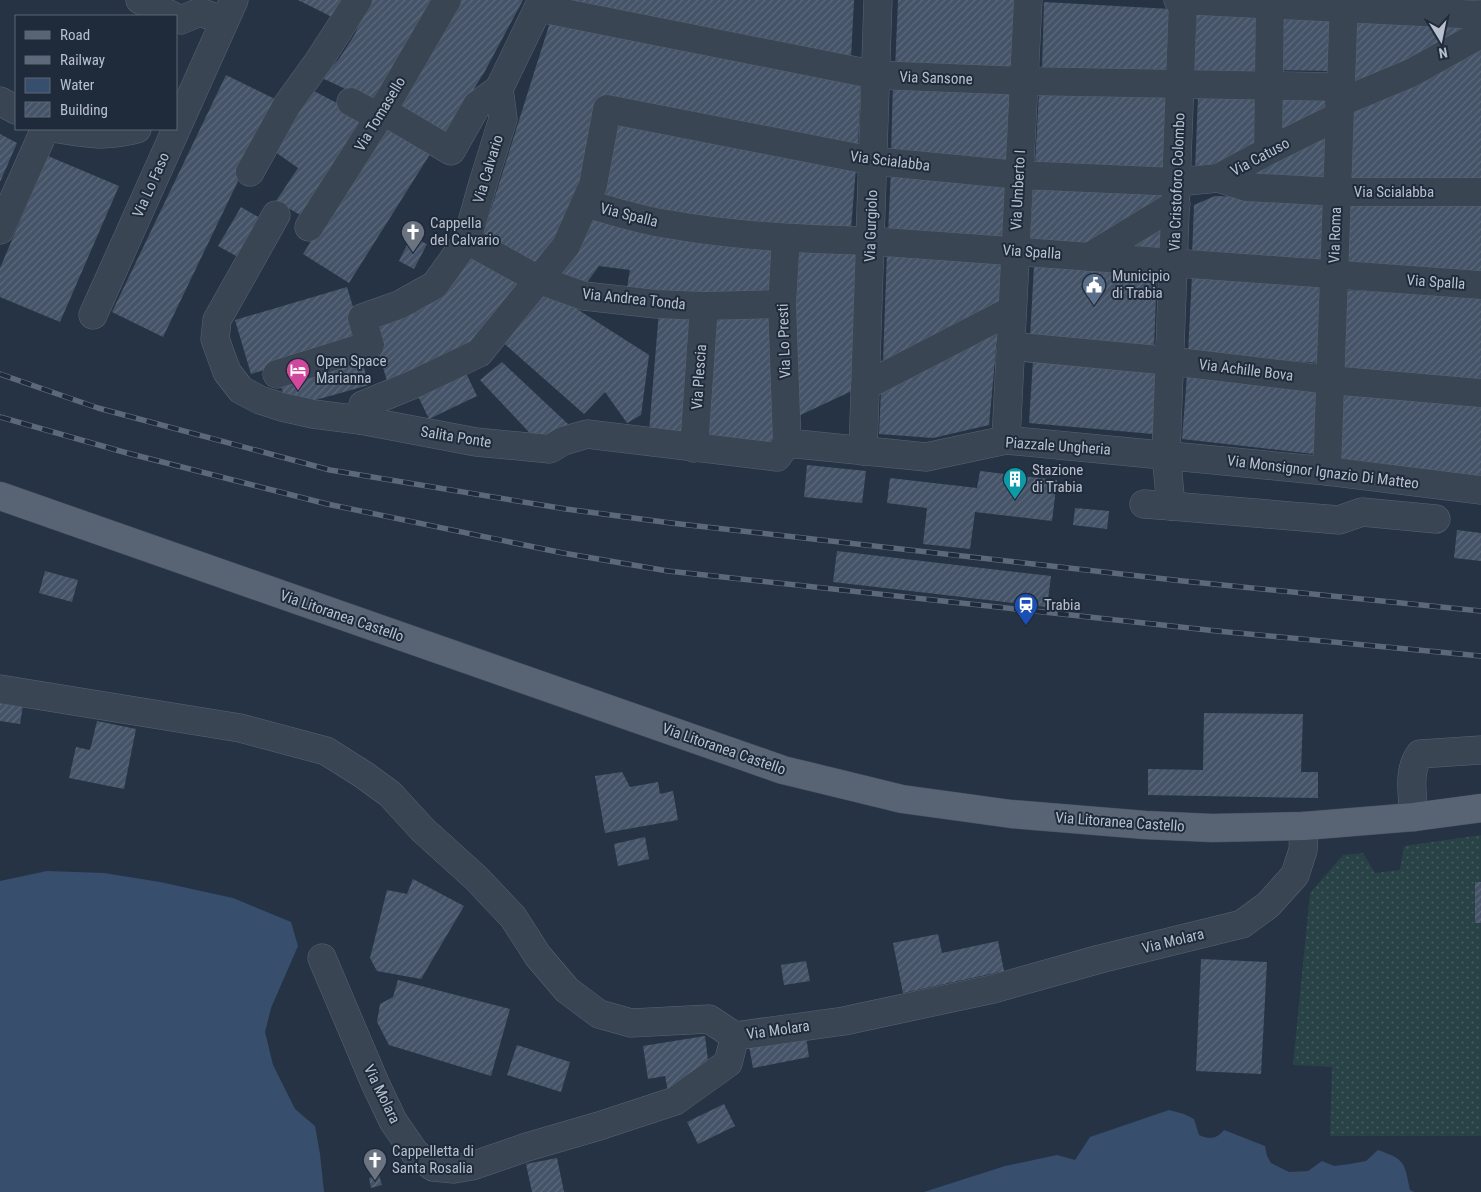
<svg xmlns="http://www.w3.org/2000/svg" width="1481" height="1192" viewBox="0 0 1481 1192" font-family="'Roboto Condensed',sans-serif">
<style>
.garden{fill:url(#garden-dots)}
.water{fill:#384e6d}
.building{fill:url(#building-hatch)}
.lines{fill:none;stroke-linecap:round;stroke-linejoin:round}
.minor-casing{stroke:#596372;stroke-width:29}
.major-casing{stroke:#444e5e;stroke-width:29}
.minor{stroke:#3a4554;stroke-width:28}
.major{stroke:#586474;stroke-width:28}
.rail-casing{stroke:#5c697b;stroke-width:5.5}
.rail{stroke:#1f2a3a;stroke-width:4;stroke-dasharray:11;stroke-linecap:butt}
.labels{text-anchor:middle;stroke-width:4;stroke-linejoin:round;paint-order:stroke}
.street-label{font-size:15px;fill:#b8c0ce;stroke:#1f2a3a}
.poi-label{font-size:15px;fill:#b8c0ce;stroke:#1f2a3a;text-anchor:start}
</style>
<defs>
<pattern id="garden-dots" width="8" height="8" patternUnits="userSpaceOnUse" patternTransform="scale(1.25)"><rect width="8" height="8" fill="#284246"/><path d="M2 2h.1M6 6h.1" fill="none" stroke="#455c60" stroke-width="1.8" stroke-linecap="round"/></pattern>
<pattern id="building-hatch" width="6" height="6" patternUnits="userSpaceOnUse" patternTransform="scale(1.25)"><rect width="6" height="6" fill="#445367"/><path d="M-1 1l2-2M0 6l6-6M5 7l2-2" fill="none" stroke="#5d6a7c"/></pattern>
</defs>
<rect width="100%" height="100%" fill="#263345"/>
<polygon class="garden" points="1481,835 1481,1136 1330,1136 1332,1067 1293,1065 1310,893 1343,855 1363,853 1375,873 1400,870 1404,846"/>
<g class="water">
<polygon points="47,871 104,873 160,882 233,898 291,922 298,946 271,1008 265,1032 273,1065 295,1109 315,1126 320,1154 324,1192 0,1192 0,881"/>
<path d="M1169,1110L1184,1114L1194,1119L1199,1135C1210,1140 1216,1139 1224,1130L1265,1146L1267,1156L1271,1163L1289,1172L1308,1171L1322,1161L1334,1166L1350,1164L1366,1161L1378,1150C1406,1160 1404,1162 1410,1190L1414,1192H924L1005,1166L1057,1155L1075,1160L1090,1137Z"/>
</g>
<g class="building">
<polygon points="298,0 349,0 338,20"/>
<polygon points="369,0 433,0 418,28 371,101 322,78 339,59 355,34"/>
<polygon points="456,0 523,0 485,71 444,137 391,108"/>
<polygon points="562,0 854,0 851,58"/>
<polygon points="898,0 1016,0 1012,72 895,70"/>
<polygon points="1044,2 1171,9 1168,72 1042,69"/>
<polygon points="1197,14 1258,16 1256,72 1194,70"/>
<polygon points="1352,15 1481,21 1350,90"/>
<polygon points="1281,18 1330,19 1329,71 1279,70"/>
<polygon points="551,19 861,82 858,145 602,98 587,165 572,208 537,267 481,241"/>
<polygon points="1481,48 1481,181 1348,181 1350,114 1468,49"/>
<polygon points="226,75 277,100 163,337 112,312"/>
<polygon points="893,83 1014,89 1010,164 891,154"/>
<polygon points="312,90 364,117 302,216 276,201 298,168 271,149"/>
<polygon points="1039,93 1167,96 1163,169 1035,165"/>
<polygon points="1198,96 1259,98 1258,146 1215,170 1195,171"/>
<polygon points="1280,97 1328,97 1326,114 1280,135"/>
<polygon points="614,117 856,168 851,228 695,221 598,200"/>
<polygon points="385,123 432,151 349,283 303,254"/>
<polygon points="1328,132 1327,177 1254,177 1254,171"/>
<polygon points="0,134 17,143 0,182"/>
<polygon points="48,156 119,186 60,322 0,297 0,268"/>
<polygon points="891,169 1010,181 1006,243 888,234"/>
<polygon points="1033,185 1162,189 1163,203 1082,248 1030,245"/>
<polygon points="1215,196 1324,200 1322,265 1192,255 1194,205"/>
<polygon points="1350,202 1481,203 1481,278 1345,270"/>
<polygon points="241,207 260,218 238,257 218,246"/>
<polygon points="591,214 778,244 775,299 626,293 630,270 599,266 583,288 554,281"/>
<polygon points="1161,224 1160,253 1120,252"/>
<polygon points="411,237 427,244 414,269 399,261"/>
<polygon points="793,246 858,249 856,389 794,418"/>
<polygon points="473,251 526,284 480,340 389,388 372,329 415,313 450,284"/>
<polygon points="887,251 1005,258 1003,305 883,362"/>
<polygon points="1034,266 1157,274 1154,347 1030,338"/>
<polygon points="1192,275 1321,285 1318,363 1188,353"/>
<polygon points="347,287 363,340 251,374 235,320"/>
<polygon points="544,288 649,355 641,415 627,423 605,392 584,414 500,340"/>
<polygon points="1344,290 1481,297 1481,385 1342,372"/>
<polygon points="659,311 695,314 683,436 649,431"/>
<polygon points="775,315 777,447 704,442 716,316"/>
<polygon points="998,328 989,425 933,438 879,434 881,391"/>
<polygon points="360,355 369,385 287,408 279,379"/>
<polygon points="1033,360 1156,370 1153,434 1029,423"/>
<polygon points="502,362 568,424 540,444 480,380"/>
<polygon points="464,369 477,396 429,419 416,392"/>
<polygon points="1187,375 1317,388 1314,454 1182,439"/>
<polygon points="1341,390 1481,404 1481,477 1339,461"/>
<polygon points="807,465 866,471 862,503 804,497"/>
<polygon points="980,471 1057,480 1052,521 975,512 970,549 923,544 927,508 887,503 890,478 977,488"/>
<polygon points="1075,508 1109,511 1107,529 1073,525"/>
<polygon points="1457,530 1481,533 1481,561 1454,558"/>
<polygon points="837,551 1051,576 1047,607 833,582"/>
<polygon points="45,571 78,580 72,602 39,593"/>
<polygon points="0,701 23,705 20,724 0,721"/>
<polygon points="1204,713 1303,714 1301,772 1318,772 1318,798 1148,795 1148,769 1203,770"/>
<polygon points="97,721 136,729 124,789 69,778 76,747 90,750"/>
<polygon points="622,772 630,787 658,782 660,794 673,791 678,820 605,833 595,776"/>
<polygon points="645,837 649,859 618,866 614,844"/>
<polygon points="413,879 464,906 421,979 377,971 370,958 387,890 407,894"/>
<rect x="1475" y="882" width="6" height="41"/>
<polygon points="938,934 942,953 998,941 1004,971 903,993 893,943"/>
<polygon points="1201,959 1267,962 1261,1074 1196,1071"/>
<polygon points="806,961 810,981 784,985 781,965"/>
<polygon points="398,980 510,1009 491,1076 389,1045 377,1022 380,1004 393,997"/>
<polygon points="705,1036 709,1068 668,1091 665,1076 648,1079 643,1046"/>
<polygon points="806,1036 809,1057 753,1068 749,1046"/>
<polygon points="517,1045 570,1062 561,1092 507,1075"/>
<polygon points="724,1104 735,1126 698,1144 687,1122"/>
<polygon points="557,1158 564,1192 532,1192 526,1164"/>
<polygon points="379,1175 382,1185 371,1188 369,1178"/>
</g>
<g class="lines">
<g class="minor-casing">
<g id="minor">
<polyline points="140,0 173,16"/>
<polyline points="1178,0 1481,15"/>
<polyline points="539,8 876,75 1024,81 1340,87"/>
<polyline points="176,18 181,20 200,12 224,21"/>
<polyline points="0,101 16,110"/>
<polyline points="351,102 379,117"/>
<polyline points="1339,103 1411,73 1481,34"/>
<polyline points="395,118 451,151 477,105 499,89"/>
<path d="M59,129C90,134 106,137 137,129"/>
<polyline points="1268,151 1270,0"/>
<polyline points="250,172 287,105 318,62 358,0"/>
<polyline points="1218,178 1246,187 1337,192 1481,192"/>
<path d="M585,203C612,211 639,220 667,224C734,236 802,239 870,241L1481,285"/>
<polyline points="276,215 217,320 215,339 227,372 241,390 260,400 282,407 313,414 360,420 476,442 550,449 563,441 587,434 777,457 787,443 926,457 1006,440 1327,471 1481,490"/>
<polyline points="309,227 379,117 447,0"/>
<polyline points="0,230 45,129"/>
<polyline points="786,238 782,304 787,443"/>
<polyline points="467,240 539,280 584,296 656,304 704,306 782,304"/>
<polyline points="1089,257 1176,204"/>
<polyline points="93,315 234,0"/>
<polyline points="1010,346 1170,361 1330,380 1481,393"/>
<polyline points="277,374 370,345 362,318 399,305 435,285 467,240 483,183 503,119 499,89 542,0"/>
<polyline points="865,386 1012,310"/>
<polyline points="360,420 363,405 414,384 479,353 566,246 593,185 607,109 873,161 1019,175 1177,182 1218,178 1268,151 1339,116"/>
<polyline points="1006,440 1028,0"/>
<polyline points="694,448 704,306"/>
<polyline points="863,451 878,0"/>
<polyline points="1327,471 1344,0"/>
<polyline points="1144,504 1171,506 1166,454 1183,0"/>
<polyline points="1171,506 1339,520 1362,512 1436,519"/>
<polyline points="0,689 240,728 326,751 364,775 390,794 423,830 476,878 513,917 538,956 567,990 599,1014 631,1023 709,1019 735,1036"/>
<path d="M1414,817C1413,797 1407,771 1420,754L1481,750"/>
<polyline points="322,958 375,1083 393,1121 415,1153 433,1167 454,1169 472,1166 527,1147 599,1126 675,1101 728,1063 735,1036 844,1021 993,989 1100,959 1242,924 1268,905 1295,875 1303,850 1304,826"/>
</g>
</g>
<g class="major-casing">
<polyline id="major" points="0,496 783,770 902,799 1011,814 1145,825 1212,828 1304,826 1414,817 1481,808"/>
</g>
<use href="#minor" class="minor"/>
<use href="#major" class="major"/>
<g class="rail-casing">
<g id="rail">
<polyline points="0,374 98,408 330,470 566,509 671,523 1183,581 1481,611"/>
<polyline points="0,417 127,453 327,504 563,553 668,571 1217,631 1481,656"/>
</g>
</g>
<use href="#rail" class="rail"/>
</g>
<defs>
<g id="church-pin" transform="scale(1.25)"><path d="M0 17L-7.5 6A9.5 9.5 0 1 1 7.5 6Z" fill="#6b7280" stroke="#1f2a3a"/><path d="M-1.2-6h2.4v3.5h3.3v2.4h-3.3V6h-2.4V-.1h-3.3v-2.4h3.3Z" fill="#fff"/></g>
<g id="civic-pin" transform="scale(1.25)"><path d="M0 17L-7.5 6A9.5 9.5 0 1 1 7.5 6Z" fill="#5c6f8a" stroke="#1f2a3a"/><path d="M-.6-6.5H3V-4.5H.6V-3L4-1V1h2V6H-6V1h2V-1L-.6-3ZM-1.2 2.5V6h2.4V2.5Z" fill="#fff"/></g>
<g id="hotel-pin" transform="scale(1.25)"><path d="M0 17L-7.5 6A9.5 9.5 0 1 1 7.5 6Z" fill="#d1479c" stroke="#1f2a3a"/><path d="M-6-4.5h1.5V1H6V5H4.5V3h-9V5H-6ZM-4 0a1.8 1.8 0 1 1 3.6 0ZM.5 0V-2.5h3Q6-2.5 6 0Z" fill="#fff"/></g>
<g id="building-pin" transform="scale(1.25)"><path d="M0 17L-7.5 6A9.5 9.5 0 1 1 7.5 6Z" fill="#0f9aa8" stroke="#1f2a3a"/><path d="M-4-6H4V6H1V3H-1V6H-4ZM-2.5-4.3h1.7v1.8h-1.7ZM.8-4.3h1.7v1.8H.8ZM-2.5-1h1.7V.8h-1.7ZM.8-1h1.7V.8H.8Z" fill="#fff"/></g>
<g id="station-pin" transform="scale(1.25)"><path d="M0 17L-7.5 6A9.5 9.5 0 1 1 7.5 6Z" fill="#1a4fb4" stroke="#1f2a3a"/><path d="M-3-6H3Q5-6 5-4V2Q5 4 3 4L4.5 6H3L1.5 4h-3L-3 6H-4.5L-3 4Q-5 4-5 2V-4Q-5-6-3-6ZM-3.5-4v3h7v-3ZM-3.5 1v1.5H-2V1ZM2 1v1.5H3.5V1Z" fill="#fff"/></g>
</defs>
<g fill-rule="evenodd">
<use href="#church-pin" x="413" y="232"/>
<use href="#civic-pin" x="1094" y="285"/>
<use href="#hotel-pin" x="298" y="370"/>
<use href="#building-pin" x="1015" y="479"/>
<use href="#station-pin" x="1026" y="605"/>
<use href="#church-pin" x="375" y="1160"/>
</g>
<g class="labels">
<g class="street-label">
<text transform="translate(936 78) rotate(2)" y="5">Via Sansone</text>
<text transform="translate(380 114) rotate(-59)" y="5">Via Tomasello</text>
<text transform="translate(1260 157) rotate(-28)" y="5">Via Catuso</text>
<text transform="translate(890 161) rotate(7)" y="5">Via Scialabba</text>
<text transform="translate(488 169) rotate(-73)" y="5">Via Calvario</text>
<text transform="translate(1177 182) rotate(-88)" y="5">Via Cristoforo Colombo</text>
<text transform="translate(151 185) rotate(-66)" y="5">Via Lo Faso</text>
<text transform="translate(1018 190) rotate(-87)" y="5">Via Umberto I</text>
<text x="1394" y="197">Via Scialabba</text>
<text transform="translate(629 215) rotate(14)" y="5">Via Spalla</text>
<text transform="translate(871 226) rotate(-88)" y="5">Via Gurgiolo</text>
<text transform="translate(1335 235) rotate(-88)" y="5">Via Roma</text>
<text transform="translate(1032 252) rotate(4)" y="5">Via Spalla</text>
<text transform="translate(1436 282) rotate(4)" y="5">Via Spalla</text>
<text transform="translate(634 299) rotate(6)" y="5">Via Andrea Tonda</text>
<text transform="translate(784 341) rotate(-92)" y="5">Via Lo Presti</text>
<text transform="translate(1246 370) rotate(7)" y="5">Via Achille Bova</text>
<text transform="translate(699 377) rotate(-86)" y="5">Via Plescia</text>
<text transform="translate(456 437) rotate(9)" y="5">Salita Ponte</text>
<text transform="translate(1058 446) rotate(4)" y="5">Piazzale Ungheria</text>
<text transform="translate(1323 472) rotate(7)" y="5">Via Monsignor Ignazio Di Matteo</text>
<text transform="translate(342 616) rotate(19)" y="5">Via Litoranea Castello</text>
<text transform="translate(724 749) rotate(19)" y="5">Via Litoranea Castello</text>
<text transform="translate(1120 822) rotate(4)" y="5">Via Litoranea Castello</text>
<text transform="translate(1173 941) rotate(-14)" y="5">Via Molara</text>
<text transform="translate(778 1030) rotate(-8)" y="5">Via Molara</text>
<text transform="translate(382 1094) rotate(64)" y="5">Via Molara</text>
</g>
<g class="poi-label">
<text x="430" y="228">Cappella<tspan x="430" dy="17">del Calvario</tspan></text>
<text x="1112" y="281">Municipio<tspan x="1112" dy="17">di Trabia</tspan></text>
<text x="316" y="366">Open Space<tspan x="316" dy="17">Marianna</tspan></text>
<text x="1032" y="475">Stazione<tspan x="1032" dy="17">di Trabia</tspan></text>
<text x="1044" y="610">Trabia</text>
<text x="392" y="1156">Cappelletta di<tspan x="392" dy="17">Santa Rosalia</tspan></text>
</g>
</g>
<rect x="15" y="15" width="162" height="115" fill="#1f2a3a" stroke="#5c6675"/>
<rect x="25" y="31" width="25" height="8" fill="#586474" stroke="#5c6675"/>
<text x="60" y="40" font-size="15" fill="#b8c0ce">Road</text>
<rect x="25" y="56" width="25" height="8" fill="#5c697b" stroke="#5c6675"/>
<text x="60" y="65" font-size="15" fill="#b8c0ce">Railway</text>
<rect x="25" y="78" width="25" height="15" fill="#384e6d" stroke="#5c6675"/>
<text x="60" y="90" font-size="15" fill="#b8c0ce">Water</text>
<rect x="25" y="102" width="25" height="15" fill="url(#building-hatch)" stroke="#5c6675"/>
<text x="60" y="115" font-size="15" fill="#b8c0ce">Building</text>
<g transform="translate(1441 40) rotate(170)" stroke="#1f2a3a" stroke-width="4" paint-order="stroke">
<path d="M0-4L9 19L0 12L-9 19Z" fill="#b8c0ce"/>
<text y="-8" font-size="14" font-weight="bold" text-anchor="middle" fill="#b8c0ce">N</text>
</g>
</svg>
